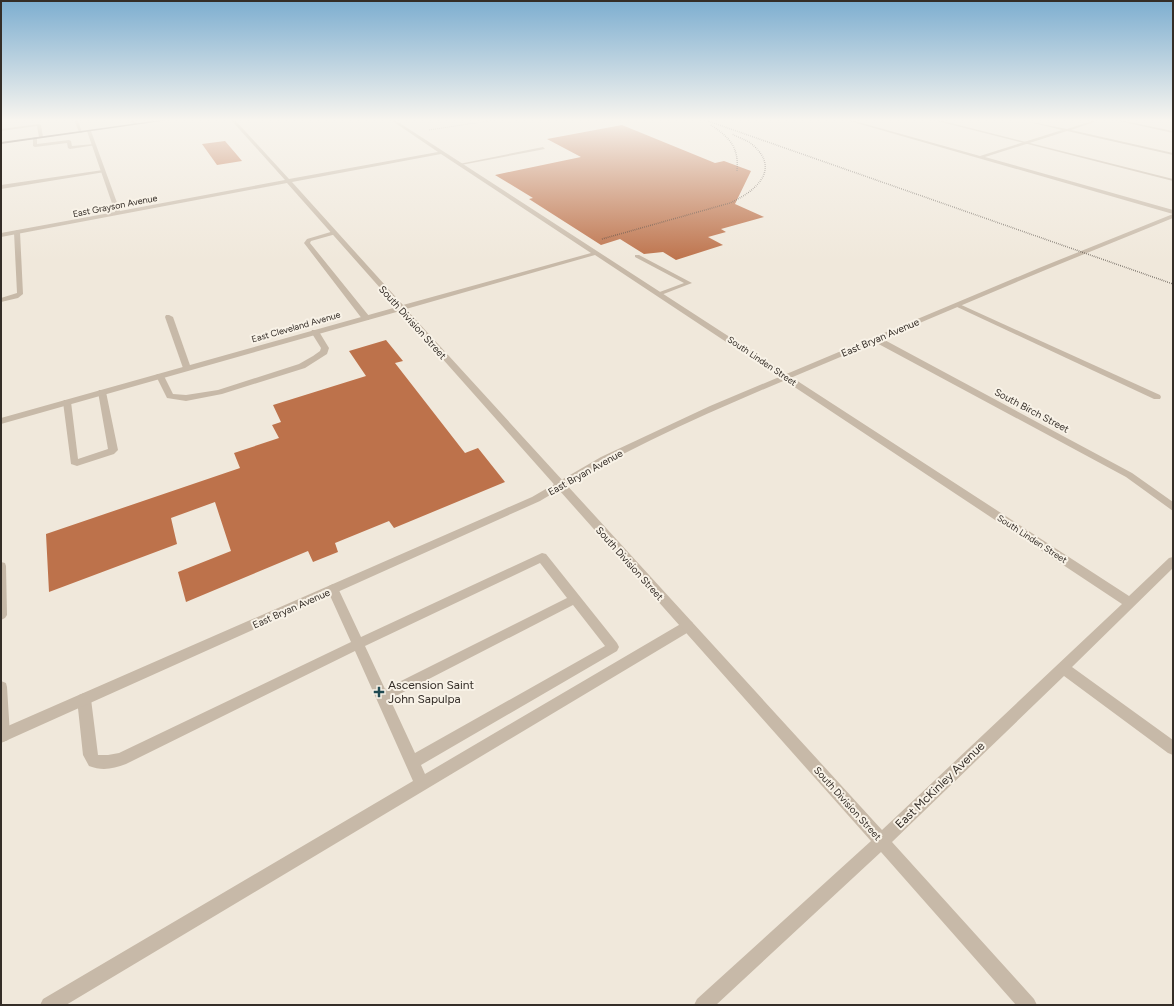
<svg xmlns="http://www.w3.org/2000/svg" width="1174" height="1006" viewBox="0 0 1174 1006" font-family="Figtree,sans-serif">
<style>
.building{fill:#bd724b}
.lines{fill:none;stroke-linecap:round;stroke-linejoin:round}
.path{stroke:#b2a392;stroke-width:1;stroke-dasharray:1 1;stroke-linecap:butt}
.service{fill:#c7b9a8;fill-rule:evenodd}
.minor{fill:#c7b9a8;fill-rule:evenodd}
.tertiary{fill:#c7b9a8;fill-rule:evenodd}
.primary{fill:#756559;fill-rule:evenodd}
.rail{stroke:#342d27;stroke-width:1.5;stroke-dasharray:0.5 1.5;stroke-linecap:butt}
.poi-dot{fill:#204a52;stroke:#f8f2e7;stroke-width:1.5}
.labels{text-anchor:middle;stroke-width:4;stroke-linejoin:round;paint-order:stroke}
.far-street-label{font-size:9px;fill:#342d27;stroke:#f8f2e7}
.street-label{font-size:10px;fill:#342d27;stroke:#f8f2e7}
.near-poi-label{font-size:12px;fill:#342d27;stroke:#f8f2e7;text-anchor:start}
.near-street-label{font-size:12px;fill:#342d27;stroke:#f8f2e7}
</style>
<rect width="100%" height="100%" fill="#f0e8db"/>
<g class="building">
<polygon points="622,125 715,163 724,161 751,171 735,204 764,217 721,229 726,232 708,237 723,245 676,260 663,252 644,254 620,239 601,245 529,199 533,198 495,175 581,157 547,139"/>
<polygon points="225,141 237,155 242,161 217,165 202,144"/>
<polygon points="386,340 403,361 395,363 465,453 478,448 505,482 394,528 389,521 335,543 338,552 313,562 308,551 186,602 178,572 231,551 215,502 171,518 177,544 49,592 46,534 240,468 234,453 279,438 272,425 281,422 273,405 366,376 349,351"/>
</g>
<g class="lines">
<polyline class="path" points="429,130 495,120"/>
<g class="service">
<polygon points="1,120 10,120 1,122"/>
<polygon points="74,120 78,120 82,133 79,132"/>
<polygon points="130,120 134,120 137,124 134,125"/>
<polygon points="933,120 939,120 1173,179 1173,181"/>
<polygon points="1114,120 1120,120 1173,131 1173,133"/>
<polygon points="39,124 41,125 43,137 41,138 39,137 37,126 1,131 1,129"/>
<polygon points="35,137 37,138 37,144 69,140 71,141 72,146 94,144 96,145 70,149 68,148 67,143 35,147 33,146 33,138"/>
<polygon points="543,147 545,149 461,165 459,164"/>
<polygon points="103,170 105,172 1,189 1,185"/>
<polygon points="17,230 20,232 23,294 18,298 1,302 1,298 17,293 14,232"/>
<polygon points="334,231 336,232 336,234 311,241 310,243 369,316 369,320 363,320 304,243 307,239"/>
<polygon points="635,255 639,255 692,283 661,295 657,295 657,293 684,283 635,257"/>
<polygon points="957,303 1160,395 1161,397 1160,399 1154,399 955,306 955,304"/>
<polygon points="166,315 169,315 173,317 191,368 190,370 187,370 183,368 165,317"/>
<polygon points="312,330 318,330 329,348 327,354 305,368 222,394 186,401 167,398 156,376 157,374 163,374 173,394 186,395 218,390 299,364 313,356 320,351 321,348 311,332"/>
<polygon points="99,390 102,390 106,392 118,450 114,454 80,465 77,466 71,464 63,402 64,400 70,400 71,402 78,459 108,449 98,392"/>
<path d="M542,553L546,554L617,643L619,647L617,651L421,765L425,774L684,622L688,621L692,622L694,626L692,630L66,1005H40L43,999L413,781L355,651L126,764C113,769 102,771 89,766L83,755L77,699L79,695L84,693L89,695L91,699L98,755H108L119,753L351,642L327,589L329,586L333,584L337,586L361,637ZM540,563L567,598L385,689L365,646ZM573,605L605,646L415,753L390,699Z"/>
<polygon points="1,562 5,563 6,566 7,615 5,618 1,620"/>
<polygon points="1,681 6,683 7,687 10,735 8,740 3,742 1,741"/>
</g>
<g class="minor">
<path d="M231,120H235L289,179L438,152L391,120H395L1129,596L1169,558L1173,557V568L1072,667L1173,740V755L1168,753L1064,676L892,842L1034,999L1037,1005H1016L881,852L716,1005H694L697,999L871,841L400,311L1,424V418L397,307L287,183L1,237V233L115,212L87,131L89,130L91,131L120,211L285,180ZM441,154L591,253L403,305L292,182ZM595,255L1122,604L882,830L406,309Z"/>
<polygon points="846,120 851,120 980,156 1062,130 1021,120 1067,129 1095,120 1100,120 1071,130 1173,153 1173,155 1067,131 985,157 1173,210 1173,214"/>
<polygon points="873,337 879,337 1132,473 1173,502 1173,511 1126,477 873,341"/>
</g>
<path class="tertiary" d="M1173,214V218C1061,263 949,310 838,358C735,401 635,442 540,501L1,743V729L532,497L601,457L710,406L1039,268Z"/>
<polygon class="primary" points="160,120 169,120 1,144 1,142"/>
<g class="rail">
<polyline points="705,120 1173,284"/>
<path d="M711,125C730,138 739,147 737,171"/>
<path d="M602,239L730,203C754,192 781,171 754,146C748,140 739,138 732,134"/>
</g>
</g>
<linearGradient id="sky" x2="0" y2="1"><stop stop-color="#7daed0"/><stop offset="0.46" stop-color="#f8f5ef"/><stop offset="1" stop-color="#f8f5ef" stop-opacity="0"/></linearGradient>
<rect width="1174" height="261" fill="url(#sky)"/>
<path class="poi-dot" d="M377 686h4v4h4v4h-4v4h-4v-4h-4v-4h4z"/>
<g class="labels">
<g class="far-street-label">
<text transform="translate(115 206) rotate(-11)" y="3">East Grayson Avenue</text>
<text transform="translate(296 327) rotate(-16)" y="3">East Cleveland Avenue</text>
<text transform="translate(762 361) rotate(34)" y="3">South Linden Street</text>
<text transform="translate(1032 539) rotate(33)" y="3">South Linden Street</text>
</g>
<g class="street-label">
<text transform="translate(413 322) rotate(48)" y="4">South Division Street</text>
<text transform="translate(880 337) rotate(-23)" y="4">East Bryan Avenue</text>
<text transform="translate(1032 410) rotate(28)" y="4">South Birch Street</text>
<text transform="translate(585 472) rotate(-29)" y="4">East Bryan Avenue</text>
<text transform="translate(630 563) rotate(48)" y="4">South Division Street</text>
<text transform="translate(291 608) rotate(-24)" y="4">East Bryan Avenue</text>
<text transform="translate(848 803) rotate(48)" y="4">South Division Street</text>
</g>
<g class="near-poi-label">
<text x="388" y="689">Ascension Saint<tspan x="388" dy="14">John Sapulpa</tspan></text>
</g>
<g class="near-street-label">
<text transform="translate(940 785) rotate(-44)" y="4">East McKinley Avenue</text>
</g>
</g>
<rect width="1174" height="1006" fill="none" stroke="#342d27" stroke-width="4"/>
</svg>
